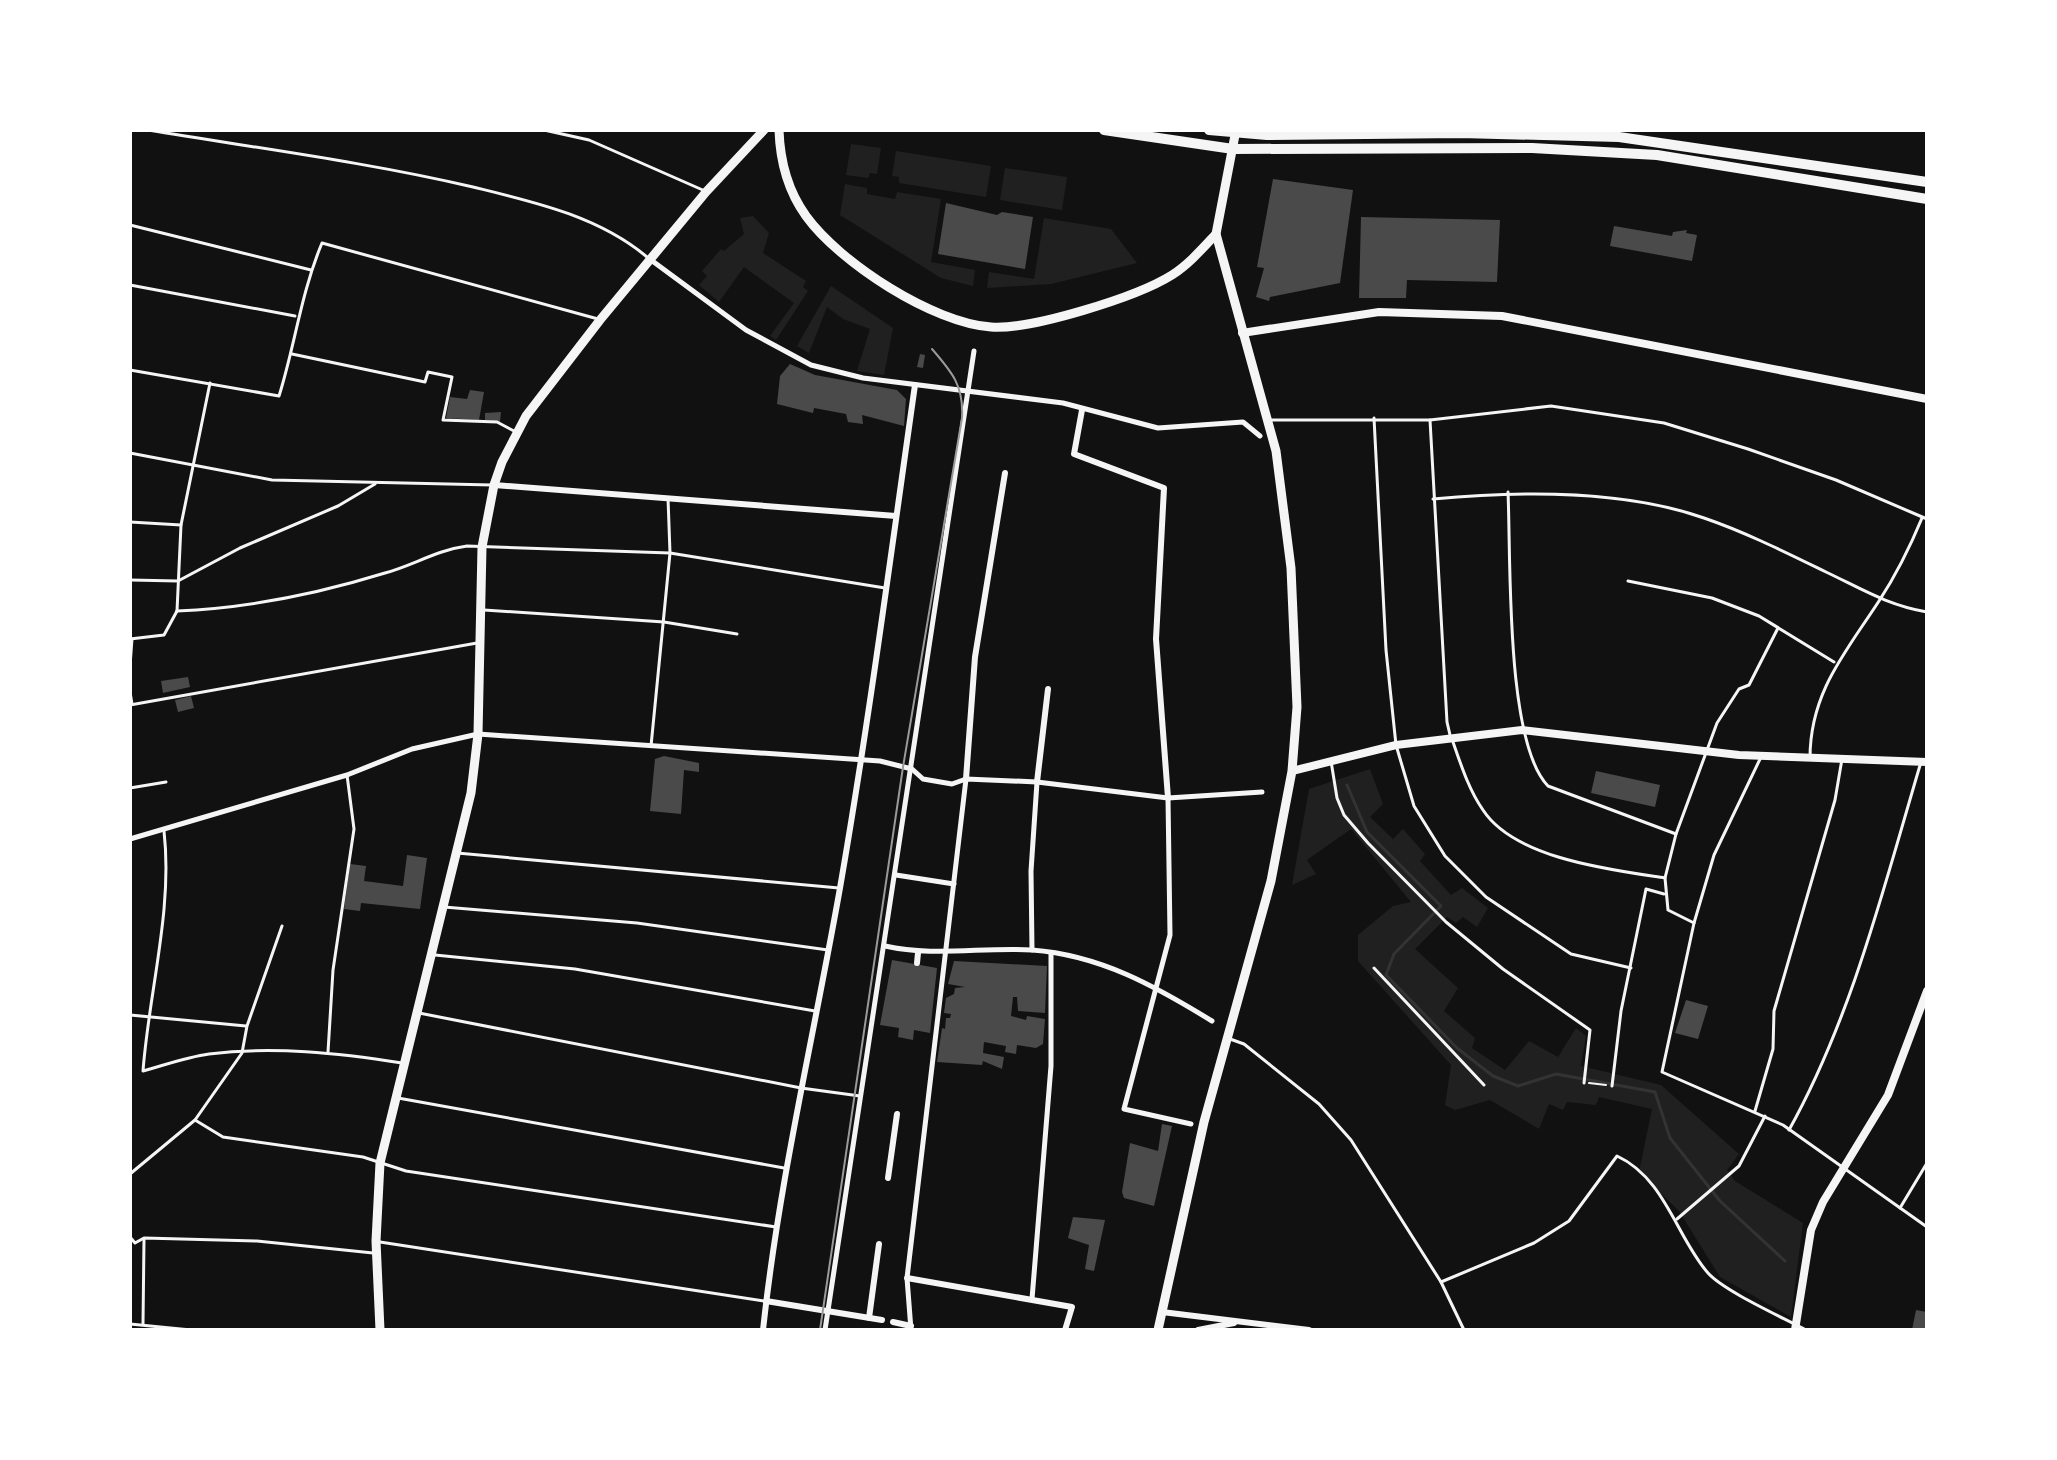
<svg xmlns="http://www.w3.org/2000/svg" width="2057" height="1460" viewBox="0 0 2057 1460" font-family="'Golos Text',sans-serif">
<style>
.green{fill:#202020}
.lines{fill:none;stroke-linecap:round;stroke-linejoin:round}
.stream{stroke:#333;stroke-width:3}
.building{fill:#4a4a4a}
.path{stroke:#f5f5f5;stroke-width:2}
.service{stroke:#f5f5f5;stroke-width:3}
.pedestrian{stroke:#f5f5f5;stroke-width:5}
.minor{stroke:#f5f5f5;stroke-width:6}
.tertiary{stroke:#f5f5f5;stroke-width:8}
.secondary{stroke:#f5f5f5;stroke-width:9}
.primary{stroke:#f5f5f5;stroke-width:10}
.tram{stroke:#9a9a9a;stroke-width:2}
</style>
<rect width="100%" height="100%" fill="#111"/>
<g class="green">
<polygon points="851,144 881,148 877,174 870,173 868,178 846,175"/>
<polygon points="896,151 991,166 986,197 899,183 899,177 892,176"/>
<polygon points="1005,168 1067,177 1062,210 1000,200"/>
<polygon points="845,184 867,188 867,194 895,199 897,192 941,199 931,262 975,270 973,286 941,278 840,215"/>
<polygon points="753,216 769,233 763,253 806,281 803,287 808,291 776,340 770,336 794,303 744,267 719,302 699,285 707,276 702,271 721,249 724,251 744,234 740,218"/>
<polygon points="1044,218 1111,229 1137,263 1051,284 987,288 989,272 1034,279"/>
<polygon points="831,286 893,328 884,375 857,371 870,329 843,319 827,307 809,353 797,346"/>
<polygon points="1370,769 1383,804 1370,817 1393,839 1403,829 1425,854 1420,861 1451,895 1462,888 1488,908 1477,927 1463,917 1456,923 1447,917 1415,949 1458,988 1444,1011 1475,1038 1472,1048 1505,1070 1529,1041 1558,1057 1576,1028 1586,1036 1581,1066 1661,1085 1739,1154 1727,1170 1735,1181 1803,1223 1791,1317 1720,1277 1679,1211 1639,1172 1652,1109 1599,1097 1596,1105 1567,1102 1563,1110 1549,1104 1539,1129 1490,1100 1455,1110 1445,1105 1451,1065 1358,961 1358,935 1393,906 1411,902 1351,829 1307,860 1316,874 1292,885 1309,789"/>
</g>
<g class="lines">
<polyline class="stream" points="1347,785 1367,832 1441,906 1394,954 1386,975 1457,1048 1493,1076 1518,1086 1556,1074 1655,1092 1670,1138 1720,1201 1785,1261"/>
</g>
<g class="building">
<polygon points="1273,179 1353,190 1340,283 1270,297 1269,301 1256,297 1264,268 1257,267"/>
<polygon points="946,203 997,215 1002,212 1033,217 1025,269 938,254"/>
<polygon points="1361,217 1500,220 1497,282 1407,280 1406,298 1359,298"/>
<polygon points="1614,226 1672,236 1673,232 1687,230 1686,233 1697,235 1692,261 1610,246"/>
<polygon points="920,354 925,355 923,368 917,367"/>
<polygon points="790,364 815,375 897,390 906,399 904,426 862,415 863,424 848,422 846,414 814,408 813,413 777,404 780,376"/>
<polygon points="470,390 484,392 479,420 446,418 450,397 467,399"/>
<polygon points="501,412 500,422 485,420 485,413"/>
<polygon points="188,677 190,687 163,693 161,681"/>
<polygon points="191,696 194,708 178,712 175,700"/>
<polygon points="664,756 699,763 699,772 684,770 681,814 650,811 655,759"/>
<polygon points="1596,771 1660,785 1655,807 1591,793"/>
<polygon points="407,855 427,858 420,909 361,903 360,911 344,909 350,864 366,866 364,881 403,886"/>
<polygon points="892,960 937,968 930,1033 914,1030 913,1040 898,1037 899,1028 880,1025"/>
<polygon points="954,961 1047,966 1045,1013 1018,1011 1017,997 1013,997 1011,1016 1026,1020 1027,1016 1045,1019 1043,1044 1036,1048 1017,1045 1016,1054 1005,1052 1006,1046 984,1042 983,1053 1004,1057 1002,1069 983,1061 982,1065 937,1062 942,1028 945,1029 946,1018 950,1018 951,1014 944,1013 946,998 954,994 955,988 965,987 948,984"/>
<polygon points="1686,1000 1708,1006 1698,1039 1675,1033"/>
<polygon points="1162,1124 1172,1126 1154,1206 1124,1198 1122,1192 1130,1143 1158,1151"/>
<polygon points="1073,1217 1105,1220 1094,1271 1085,1269 1089,1245 1068,1238"/>
<polygon points="1916,1310 1927,1312 1927,1330 1912,1330"/>
</g>
<g class="lines">
<polyline class="path" points="1589,1083 1606,1085"/>
<g class="service">
<path d="M148,130C256,148 366,162 473,187C534,202 598,216 647,257"/>
<polyline points="544,130 589,140 705,191"/>
<polyline points="130,225 311,270"/>
<polyline points="130,285 295,316"/>
<polyline points="292,354 425,382 428,372 452,377 443,420 497,422 514,431"/>
<path d="M130,370L279,396C295,345 301,293 322,243L598,319"/>
<polyline points="1374,418 1386,650 1396,745 1414,806 1445,856 1486,897 1571,954 1631,968"/>
<polyline points="1271,420 1430,420 1551,406 1664,423 1748,449 1836,480 1927,519"/>
<polyline points="1430,420 1447,722 1450,735"/>
<polyline points="130,453 272,480 492,485"/>
<path d="M1508,492C1511,557 1505,742 1548,786L1676,834"/>
<path d="M1433,499C1518,491 1622,489 1704,518C1745,532 1787,553 1826,572C1862,589 1887,605 1927,612"/>
<polyline points="130,522 181,525"/>
<polyline points="130,580 178,581 240,548 338,506 375,484"/>
<polyline points="1628,581 1712,598 1759,616 1834,662"/>
<polyline points="484,610 664,622 737,634"/>
<path d="M177,611C249,608 317,594 385,573C414,565 437,550 467,546L670,553L885,588"/>
<polyline points="177,611 181,525 210,383"/>
<polyline points="130,639 164,635 177,611"/>
<polyline points="130,666 132,639"/>
<polyline points="130,692 132,704"/>
<polyline points="130,705 477,643"/>
<path d="M1453,742C1461,765 1469,790 1483,810C1515,859 1612,870 1665,878"/>
<polyline points="651,746 670,553 668,498"/>
<polyline points="1761,757 1714,855 1694,923 1662,1072 1783,1125 1927,1227"/>
<path d="M1810,758C1810,692 1846,652 1879,601C1896,575 1910,547 1922,518"/>
<polyline points="1331,761 1337,798 1344,815 1368,843 1446,922 1503,969 1590,1030 1584,1083"/>
<polyline points="130,788 166,782"/>
<path d="M164,831C173,910 149,991 143,1071C165,1065 187,1057 209,1054C273,1046 339,1053 402,1063"/>
<polyline points="457,853 839,888"/>
<polyline points="444,907 637,923 828,950"/>
<polyline points="1694,923 1668,910 1665,878 1676,834 1717,723 1739,689 1749,685 1778,628"/>
<polyline points="435,955 575,969 815,1011"/>
<polyline points="1374,968 1484,1085"/>
<polyline points="419,1013 801,1088 860,1096"/>
<polyline points="130,1015 246,1026"/>
<polyline points="1230,1039 1244,1044 1319,1104 1351,1140 1441,1282 1464,1330"/>
<polyline points="328,1052 333,970 354,829 347,775"/>
<polyline points="1612,1086 1621,1011 1646,889 1664,894"/>
<polyline points="398,1098 784,1168"/>
<polyline points="1755,1111 1773,1049 1774,1011 1835,800 1842,759"/>
<polyline points="195,1120 223,1137 363,1157 406,1171 776,1227"/>
<path d="M1789,1130C1852,1017 1884,886 1921,762"/>
<polyline points="130,1174 195,1120 242,1053 247,1026 282,926"/>
<polyline points="1900,1208 1927,1163"/>
<polyline points="1677,1219 1739,1166 1765,1116"/>
<polyline points="130,1237 135,1243 144,1238 257,1241 373,1253"/>
<polyline points="380,1242 764,1301"/>
<path d="M1441,1282L1534,1243L1569,1221L1617,1156C1665,1178 1677,1238 1708,1273C1724,1291 1782,1317 1806,1330"/>
<polyline points="130,1324 191,1330"/>
<polyline points="143,1324 144,1240"/>
</g>
<g class="pedestrian">
<polyline points="651,260 746,330 811,365 863,378 1063,403 1158,428 1243,422 1260,436"/>
<polyline points="1168,798 1170,935 1124,1109 1191,1124"/>
<polyline points="130,839 347,775 412,749 478,734 880,761 912,769 923,779 952,784 966,779 1037,782 1168,798 1262,792"/>
<polyline points="896,875 954,884"/>
<path d="M885,946C934,957 982,947 1032,950C1100,955 1155,986 1212,1021"/>
<polyline points="1032,950 1031,871 1037,782"/>
<polyline points="1032,1299 1051,1066 1051,953"/>
<polyline points="825,1330 974,351"/>
<polyline points="911,1330 907,1278 966,779"/>
</g>
<g class="minor">
<polyline points="1082,410 1074,454 1164,488 1156,639 1168,798"/>
<polyline points="494,485 896,516"/>
<polyline points="966,779 975,657 1005,473"/>
<polyline points="1037,782 1048,689"/>
<polyline points="917,963 918,953"/>
<polyline points="888,1178 897,1114"/>
<polyline points="907,1278 1072,1307 1065,1330"/>
<polyline points="766,1301 882,1320"/>
<polyline points="1162,1312 1309,1330"/>
<polyline points="869,1318 879,1244"/>
<polyline points="893,1322 911,1326"/>
<path d="M763,1330C779,1181 814,1035 840,888C869,721 891,553 915,385"/>
<polyline points="1198,1330 1234,1323"/>
</g>
<g class="tertiary">
<polyline points="1242,333 1379,312 1502,316 1927,399"/>
<polyline points="1292,771 1396,745 1522,730 1739,755 1927,762"/>
<polyline points="1795,1330 1811,1230 1823,1202 1888,1095 1927,991"/>
</g>
<g class="secondary">
<path d="M779,130C780,161 788,191 806,216C840,263 933,323 991,327C1031,330 1137,297 1172,275C1189,264 1202,249 1216,234"/>
<polyline points="380,1330 376,1241 380,1163 471,793 478,734 482,547 494,485 502,462 526,416 600,320 706,192 764,130"/>
<polyline points="1158,1330 1204,1122 1271,881 1292,771 1297,707 1291,568 1276,451 1216,234 1236,130"/>
</g>
<g class="primary">
<polyline points="1104,130 1233,149 1532,148 1657,155 1927,199"/>
<polyline points="1209,130 1267,135 1461,133 1619,137 1927,182"/>
</g>
<path class="tram" d="M820,1330L903,767L962,418C964,386 952,372 932,349"/>
</g>
<rect width="2057" height="1460" fill="none" stroke="#ffffff" stroke-width="264"/>
</svg>
